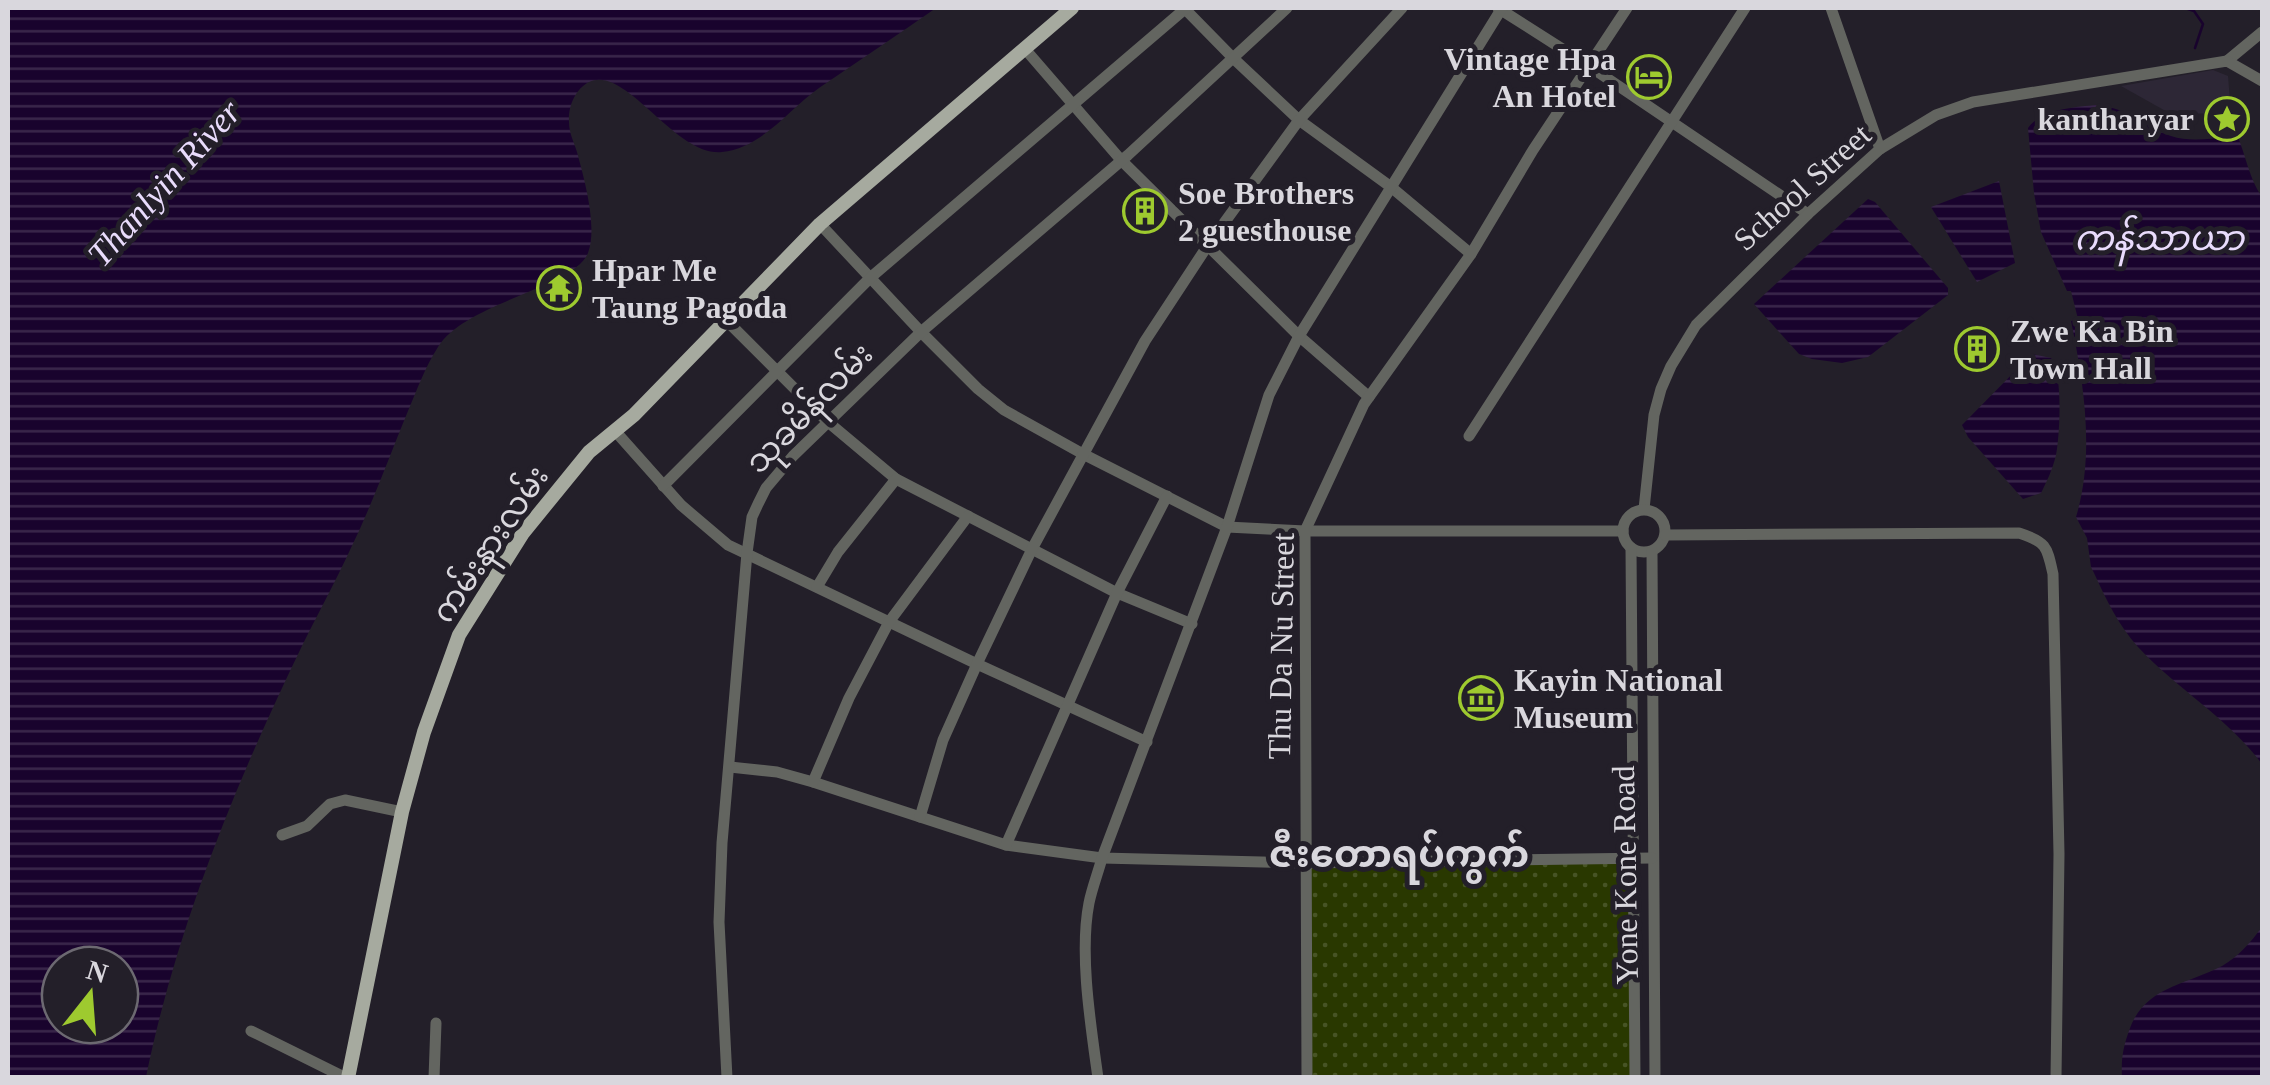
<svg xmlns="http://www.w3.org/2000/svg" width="2270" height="1085" viewBox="0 0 2270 1085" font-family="'Times New Roman','Noto Sans Myanmar',serif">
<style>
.built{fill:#2d2736}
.park{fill:url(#park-dots)}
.water{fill:url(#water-rules);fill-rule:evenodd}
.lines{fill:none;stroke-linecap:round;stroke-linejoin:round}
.stream{stroke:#19032d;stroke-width:2.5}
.minor{stroke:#636560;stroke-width:11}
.major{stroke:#a6aa9f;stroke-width:14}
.labels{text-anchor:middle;stroke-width:10;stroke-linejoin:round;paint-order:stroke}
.poi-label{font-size:32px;font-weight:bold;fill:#d9d7dd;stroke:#231f29;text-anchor:start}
.street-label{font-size:32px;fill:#d9d7dd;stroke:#231f29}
.water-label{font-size:35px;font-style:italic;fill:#e9dcfc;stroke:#231f29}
.quarter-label{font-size:38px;font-weight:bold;fill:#d9d7dd;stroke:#231f29}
</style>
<defs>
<pattern id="park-dots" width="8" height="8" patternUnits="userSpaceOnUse" patternTransform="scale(2.5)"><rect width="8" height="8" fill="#293800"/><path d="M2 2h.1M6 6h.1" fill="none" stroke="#475425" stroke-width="1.8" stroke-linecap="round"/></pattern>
<pattern id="water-rules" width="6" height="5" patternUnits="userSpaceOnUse" patternTransform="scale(2.5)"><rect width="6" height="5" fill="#19032d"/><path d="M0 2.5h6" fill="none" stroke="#3a274b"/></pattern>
</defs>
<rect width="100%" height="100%" fill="#231f29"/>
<polygon class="built" points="2213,70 2228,76 2231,113 2171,114 2121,86"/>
<polygon class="park" points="1633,857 1635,1077 1306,1077 1306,863"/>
<g class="water">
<path d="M8,8H936C898,35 858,61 819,88C788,110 762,148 722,152C675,157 626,64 589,82C575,89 568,107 569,122C569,133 574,142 577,152C584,178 598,227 588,253C574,288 466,302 438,347C425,367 417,390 408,411C389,457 372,505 350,550C335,583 317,615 301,648C235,785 176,929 146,1077H8ZM120,965V1025H60V965Z"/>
<path d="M2097,105C2129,108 2143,127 2171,136C2189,142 2208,139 2227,137V125L2232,124C2245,148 2247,175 2262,197V764C2228,718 2177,689 2138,647C2118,625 2106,599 2094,573L2091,567L2087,538L2076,517C2095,454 2084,384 2071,321L2078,319L2071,291H2067L2041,232L2034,193L2028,128C2041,109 2076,107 2097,105Z"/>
<polygon points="1999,181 2015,263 1977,282 1931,207"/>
<polygon points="1868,199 1875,202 1948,288 1948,295 1868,357 1842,363 1812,359 1799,354 1754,304"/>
<path d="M2032,354L2051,358C2063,375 2060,433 2056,455C2053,468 2047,481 2041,493L2023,499L1968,437L1962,425Z"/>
<path d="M2262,927V1077H2122C2121,1060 2123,1047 2129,1031C2143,987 2186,985 2222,966C2238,957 2251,942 2262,927Z"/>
</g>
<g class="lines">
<polyline class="stream" points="2185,8 2194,11 2203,24 2195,48"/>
<g class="minor">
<polyline points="1184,8 1233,58 1299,120 1391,187 1471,254"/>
<polyline points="1498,8 1589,66 1808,214"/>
<polyline points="1831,8 1880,149"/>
<polyline points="1025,49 1121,160 1299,336 1369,397"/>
<polyline points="2227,61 2262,32"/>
<polyline points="820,224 921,332 978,389 1004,410 1083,454 1227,527 1305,531 1623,531"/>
<polyline points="727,321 828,422 896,479 1117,593 1192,624"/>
<polyline points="616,432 681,505 728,545 977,664 1147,742"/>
<polyline points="1469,436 1745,8"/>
<polyline points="663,486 870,278 1186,8"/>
<polyline points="1644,509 1654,415 1661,389 1671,366 1696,325 1808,214 1880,149 1936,115 1973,102 2227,61 2262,81"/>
<circle cx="1644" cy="531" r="21"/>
<path d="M1665,535L2019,533C2047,542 2047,547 2053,574L2059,854L2056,1078"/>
<polyline points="1631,548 1635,1078"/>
<polyline points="1652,551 1655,1078"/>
<polyline points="817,587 838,552 896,479"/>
<polyline points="730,767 777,772 813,782 1006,845 1102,858 1306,863 1652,858"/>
<polyline points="813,782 849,698 889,622 968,516"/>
<polyline points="920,817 943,740 977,664 1032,549 1145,341 1208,245 1299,120 1402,8"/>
<polyline points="282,835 307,826 330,804 345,800 402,812"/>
<polyline points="1006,845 1117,593 1167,496"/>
<polyline points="251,1031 346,1078"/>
<polyline points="434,1078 436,1023"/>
<polyline points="727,1078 719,922 722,843 747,553 752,517 758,504 766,488 793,456 921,332 1128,155 1287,8"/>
<path d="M1098,1078C1091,1027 1079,954 1089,903C1092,888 1098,873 1102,858L1227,527L1269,395L1299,336L1502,8"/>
<polyline points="1307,1078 1305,531 1364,404 1471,254 1533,150 1627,8"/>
</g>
<polyline class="major" points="348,1078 402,812 424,732 459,635 523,533 589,452 634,415 820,224 1072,8"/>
</g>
<defs>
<g id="hotel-ring" transform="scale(2.25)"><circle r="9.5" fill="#231f29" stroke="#9eca2f" stroke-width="1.5"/><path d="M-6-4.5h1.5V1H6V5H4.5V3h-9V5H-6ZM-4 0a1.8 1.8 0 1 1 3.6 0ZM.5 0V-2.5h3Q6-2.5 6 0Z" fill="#9eca2f"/></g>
<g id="sight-ring" transform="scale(2.25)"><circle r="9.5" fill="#231f29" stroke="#9eca2f" stroke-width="1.5"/><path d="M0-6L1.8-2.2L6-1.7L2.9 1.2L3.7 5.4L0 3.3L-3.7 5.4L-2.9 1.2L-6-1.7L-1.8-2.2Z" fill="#9eca2f"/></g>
<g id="building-ring" transform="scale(2.25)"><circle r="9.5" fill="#231f29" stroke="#9eca2f" stroke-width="1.5"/><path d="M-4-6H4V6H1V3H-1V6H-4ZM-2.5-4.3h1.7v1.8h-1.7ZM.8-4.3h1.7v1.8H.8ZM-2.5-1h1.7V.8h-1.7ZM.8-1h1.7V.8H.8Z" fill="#9eca2f"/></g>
<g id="temple-ring" transform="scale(2.25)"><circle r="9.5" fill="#231f29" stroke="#9eca2f" stroke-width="1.5"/><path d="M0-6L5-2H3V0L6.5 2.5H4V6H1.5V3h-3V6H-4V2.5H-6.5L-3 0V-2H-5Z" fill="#9eca2f"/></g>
<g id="museum-ring" transform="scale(2.25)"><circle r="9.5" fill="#231f29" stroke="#9eca2f" stroke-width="1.5"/><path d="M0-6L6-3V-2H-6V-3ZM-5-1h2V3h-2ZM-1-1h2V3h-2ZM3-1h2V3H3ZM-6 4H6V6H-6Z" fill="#9eca2f"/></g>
</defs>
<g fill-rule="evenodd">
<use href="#hotel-ring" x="1649" y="77"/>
<use href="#sight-ring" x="2227" y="119"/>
<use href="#building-ring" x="1145" y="211"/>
<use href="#temple-ring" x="559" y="288"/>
<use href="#building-ring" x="1977" y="349"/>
<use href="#museum-ring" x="1481" y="698"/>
</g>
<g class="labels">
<g class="poi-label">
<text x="1616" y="70" text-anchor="end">Vintage Hpa<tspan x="1616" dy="37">An Hotel</tspan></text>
<text x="2194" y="130" text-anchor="end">kantharyar</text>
<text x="1178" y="204">Soe Brothers<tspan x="1178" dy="37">2 guesthouse</tspan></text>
<text x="592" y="281">Hpar Me<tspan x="592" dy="37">Taung Pagoda</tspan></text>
<text x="2010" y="342">Zwe Ka Bin<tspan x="2010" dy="37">Town Hall</tspan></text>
<text x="1514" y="691">Kayin National<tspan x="1514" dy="37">Museum</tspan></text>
</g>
<g class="street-label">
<text transform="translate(1802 187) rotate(-42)" y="11">School Street</text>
<text transform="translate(809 408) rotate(-46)" y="11">သုခမိန်လမ်း</text>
<text transform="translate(490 544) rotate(-56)" y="11">ကမ်းနားလမ်း</text>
<text transform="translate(1281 646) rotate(-89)" y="11">Thu Da Nu Street</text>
<text transform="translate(1625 875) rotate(-91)" y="11">Yone Kone Road</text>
</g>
<g class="water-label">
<text transform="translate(164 183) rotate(-48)" y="12">Thanlyin River</text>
<text x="2159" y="250">ကန်သာယာ</text>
</g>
<g class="quarter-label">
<text x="1399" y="867">ဇီးတောရပ်ကွက်</text>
</g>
</g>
<rect width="2270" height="1085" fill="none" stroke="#d9d7dd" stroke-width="20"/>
<g transform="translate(90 995) rotate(17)"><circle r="48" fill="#231f29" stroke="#6c6971" stroke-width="2.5"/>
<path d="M0-8L18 38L0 25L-18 38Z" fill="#9eca2f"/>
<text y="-15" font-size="28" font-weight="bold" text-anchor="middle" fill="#d9d7dd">N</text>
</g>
</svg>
